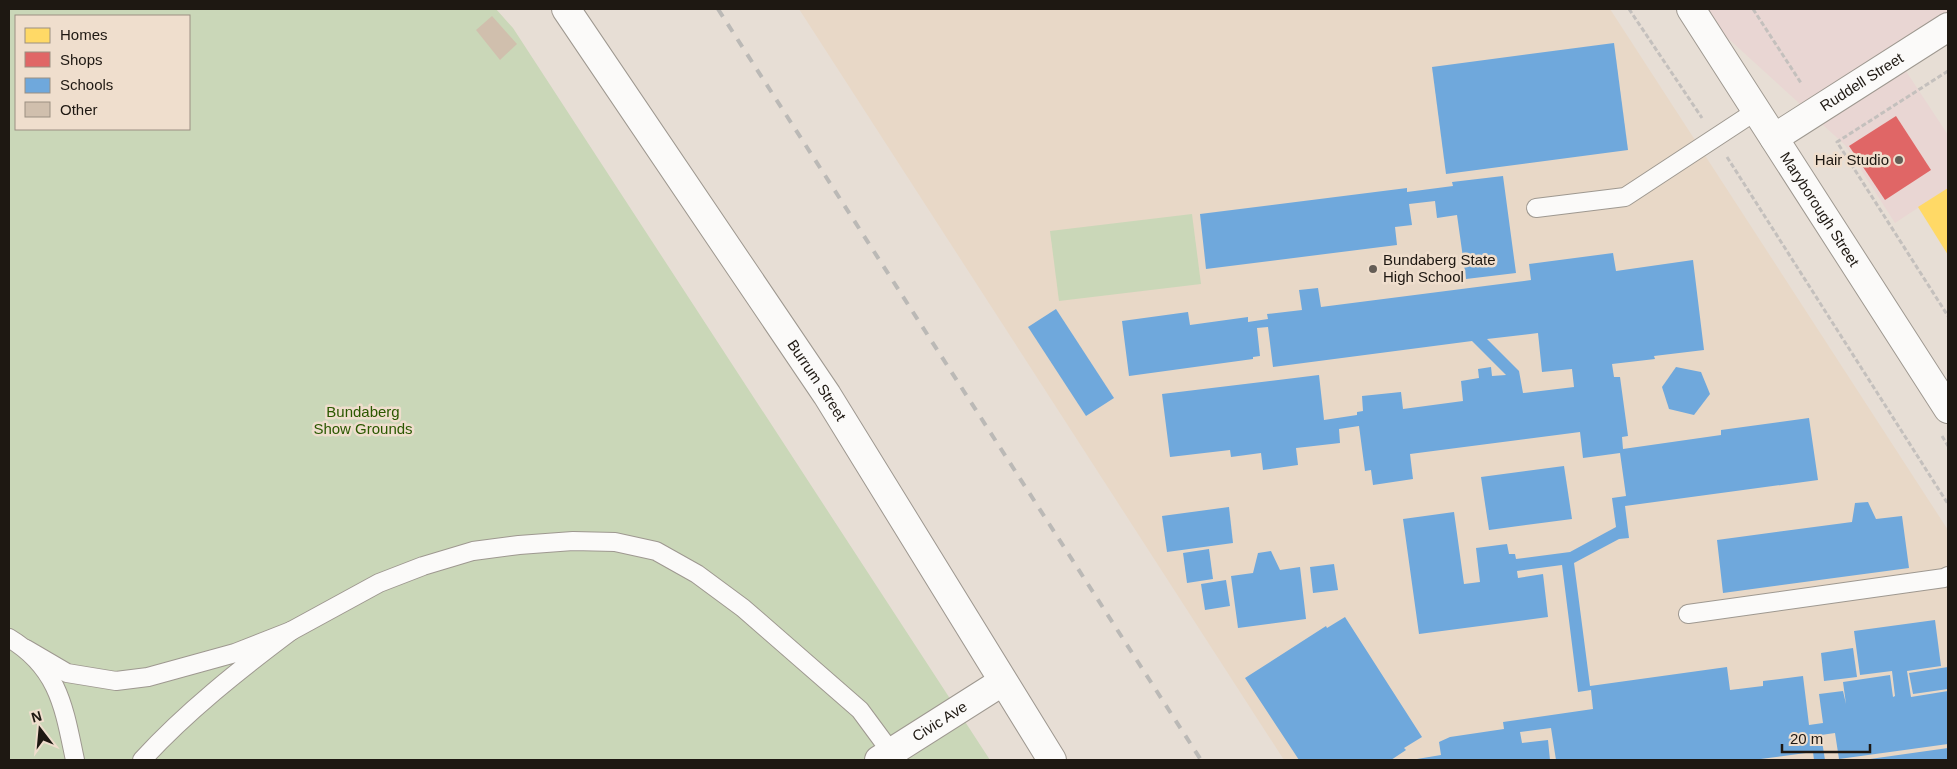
<svg xmlns="http://www.w3.org/2000/svg" width="1957" height="769" viewBox="0 0 1957 769" font-family="Helvetica,sans-serif">
<style>
.commercial{fill:#e9d6d3}
.built{fill:#e8d8c7}
.green{fill:#cad7b8;fill-rule:evenodd}
.homes{fill:#ffd966}
.shops{fill:#e06666}
.schools{fill:#6fa8dc;fill-rule:evenodd}
.building{fill:#d0bfad}
.lines{fill:none;stroke-linecap:round;stroke-linejoin:round}
.lane-casing{stroke:#9e9890;stroke-width:20}
.street-casing{stroke:#9e9890;stroke-width:30}
.secondary-casing{stroke:#9e9890;stroke-width:30}
.path{stroke:#c4c0bd;stroke-width:3;stroke-dasharray:5 2.5;stroke-linecap:butt}
.lane{stroke:#fbfaf9;stroke-width:18}
.street{stroke:#fbfaf9;stroke-width:28}
.secondary{stroke:#fbfaf9;stroke-width:28}
.rail{stroke:#bbb9b6;stroke-width:4;stroke-dasharray:9 9;stroke-linecap:butt}
.poi-dot{fill:#645d56;stroke:#efdecd;stroke-width:2}
.labels{text-anchor:middle;stroke-width:5;stroke-linejoin:round;paint-order:stroke}
.street-label{font-size:15px;fill:#1e1812;stroke:#efdecd}
.poi-label{font-size:15px;fill:#1e1812;stroke:#efdecd;text-anchor:end}
.park-label{font-size:15px;fill:#2b5800;stroke:#efdecd}
</style>
<rect width="100%" height="100%" fill="#e7ded5"/>
<polygon class="commercial" points="1702,9 1948,9 1948,23 1896,56 1948,135 1948,188 1895,223 1845,145 1698,11"/>
<polygon class="built" points="799,9 1610,9 1948,530 1948,760 1284,760"/>
<g class="green">
<path d="M9,9H496L513,28L990,760H9ZM16,16H189V129H16Z"/>
<polygon points="1192,214 1201,284 1059,301 1050,231"/>
</g>
<polygon class="homes" points="1948,188 1948,255 1918,207"/>
<polygon class="shops" points="1896,116 1931,170 1885,200 1849,146"/>
<g class="schools">
<polygon points="1614,43 1628,150 1446,174 1432,67"/>
<polygon points="1503,176 1516,273 1466,279 1457,215 1437,218 1435,201 1409,204 1412,225 1395,227 1397,245 1206,269 1200,214 1407,188 1407,192 1453,186 1452,182"/>
<path d="M1613,253L1616,271L1693,260L1704,350L1654,356L1655,359L1612,364L1614,377H1620L1628,436L1622,437L1623,449L1721,435V430L1809,418L1818,480L1625,506L1629,538L1619,539L1574,563L1590,686L1727,667L1730,690L1763,686V681L1803,676L1809,725L1823,723L1819,694L1843,691L1846,704L1843,682L1890,675L1893,697L1895,696L1892,671L1860,675L1854,631L1935,620L1941,666L1907,671L1911,697L1948,691V744L1839,759L1835,733L1821,735L1825,760H1814L1813,752L1753,760H1556L1551,728L1520,732L1522,743L1548,740L1550,760H1411L1441,755L1439,742L1450,737L1504,729L1503,722L1593,709L1591,690L1578,692L1562,565L1517,571L1518,578L1543,574L1548,617L1419,634L1403,519L1454,512L1464,584L1480,582L1476,548L1507,544L1509,554H1515L1516,559L1570,552L1616,527L1612,498L1626,496L1620,453L1583,458L1580,432L1410,454L1413,479L1373,485L1371,470L1365,471L1359,426L1339,429L1340,443L1296,448L1298,465L1263,470L1261,453L1231,457L1230,450L1170,457L1162,394L1319,375L1324,420L1357,415V412L1363,411L1362,396L1401,392L1403,409L1463,401L1461,381L1479,378L1478,369L1491,367L1492,376L1506,375L1472,341L1273,367L1268,327L1257,328L1260,356L1253,357V359L1129,376L1122,321L1188,312L1190,325L1248,317V322L1268,319L1267,314L1302,310L1299,290L1318,288L1321,307L1531,280L1529,264ZM1538,333L1542,372L1572,369L1574,387L1523,393L1519,371L1487,339Z"/>
<polygon points="1056,309 1114,398 1086,416 1028,327"/>
<polygon points="1676,367 1701,372 1710,394 1694,415 1669,409 1662,387"/>
<polygon points="1564,466 1572,519 1489,530 1481,477"/>
<polygon points="1868,502 1876,519 1902,516 1909,568 1723,593 1717,540 1852,522 1855,503"/>
<polygon points="1229,507 1233,543 1167,552 1162,516"/>
<polygon points="1209,549 1213,579 1187,583 1183,553"/>
<polygon points="1271,551 1280,570 1300,567 1306,619 1238,628 1231,576 1253,573 1258,553"/>
<polygon points="1334,564 1338,590 1313,593 1310,567"/>
<polygon points="1226,580 1230,606 1205,610 1201,584"/>
<polygon points="1345,617 1422,737 1404,748 1406,750 1391,760 1299,760 1245,678 1326,626 1327,628"/>
<polygon points="1853,648 1857,677 1824,681 1821,653"/>
<polygon points="1948,667 1948,689 1913,694 1909,673"/>
<polygon points="1948,748 1948,760 1871,760 1870,759"/>
</g>
<polygon class="building" points="492,16 517,44 500,60 476,30"/>
<g class="lines">
<g class="lane-casing">
<g id="lane">
<polyline points="1536,208 1625,197 1756,111"/>
<polyline points="1688,614 1944,578 1948,576"/>
<polyline points="291,631 379,583 423,566 473,551 519,545 573,541 615,542 656,551 697,574 743,608 860,710 891,752"/>
<path d="M9,638C59,668 64,708 75,760"/>
<path d="M26,649L67,673L116,681L148,677L235,653L291,631C239,670 186,712 142,760"/>
</g>
</g>
<g class="street-casing">
<g id="street">
<path id="s1" d="M566,9L827,395L1052,760"/>
<path id="s2" d="M1774,138L1948,27"/>
<path id="s3" d="M879,760L1002,682"/>
</g>
</g>
<g class="secondary-casing">
<g id="secondary">
<path id="s4" d="M1691,9L1948,409"/>
</g>
</g>
<g class="path">
<polyline points="1629,9 1702,118"/>
<polyline points="1753,9 1801,83"/>
<polyline points="1948,71 1837,142 1948,316"/>
<polyline points="1727,157 1948,504"/>
<polyline points="1942,436 1948,446"/>
</g>
<use href="#lane" class="lane"/>
<use href="#street" class="street"/>
<use href="#secondary" class="secondary"/>
<polyline class="rail" points="718,9 1201,760"/>
</g>
<g class="poi-dot">
<circle cx="1899" cy="160" r="5"/>
<circle cx="1373" cy="269" r="5"/>
</g>
<g class="labels">
<g class="street-label">
<text dy="5" stroke="none"><textPath href="#s2" startOffset="104">Ruddell Street</textPath></text>
<text dy="5" stroke="none"><textPath href="#s4" startOffset="238">Maryborough Street</textPath></text>
<text dy="5" stroke="none"><textPath href="#s1" startOffset="448">Burrum Street</textPath></text>
<text dy="5" stroke="none"><textPath href="#s3" startOffset="72">Civic Ave</textPath></text>
</g>
<g class="poi-label">
<text x="1889" y="165">Hair Studio</text>
<text x="1383" y="265" text-anchor="start">Bundaberg State<tspan x="1383" dy="17">High School</tspan></text>
</g>
<g class="park-label">
<text x="363" y="417">Bundaberg<tspan x="363" dy="17">Show Grounds</tspan></text>
</g>
</g>
<rect width="1957" height="769" fill="none" stroke="#1e1812" stroke-width="20"/>
<rect x="15" y="15" width="175" height="115" fill="#efdecd" stroke="#9b8f82"/>
<rect x="25" y="28" width="25" height="15" fill="#ffd966" stroke="#9b8f82"/>
<text x="60" y="40" font-size="15" fill="#1e1812">Homes</text>
<rect x="25" y="52" width="25" height="15" fill="#e06666" stroke="#9b8f82"/>
<text x="60" y="65" font-size="15" fill="#1e1812">Shops</text>
<rect x="25" y="78" width="25" height="15" fill="#6fa8dc" stroke="#9b8f82"/>
<text x="60" y="90" font-size="15" fill="#1e1812">Schools</text>
<rect x="25" y="102" width="25" height="15" fill="#d0bfad" stroke="#9b8f82"/>
<text x="60" y="115" font-size="15" fill="#1e1812">Other</text>
<g transform="translate(40 729) rotate(344)" stroke="#efdecd" stroke-width="4" paint-order="stroke">
<path d="M0-4L9 19L0 12L-9 19Z" fill="#1e1812"/>
<text y="-8" font-size="14" font-weight="bold" text-anchor="middle" fill="#1e1812">N</text>
</g>
<path d="M1782 744v8h88v-8" fill="none" stroke="#1e1812" stroke-width="2.5"/>
<text x="1790" y="744" font-size="15" fill="#1e1812" stroke="#efdecd" stroke-width="4" paint-order="stroke">20 m</text>
</svg>
